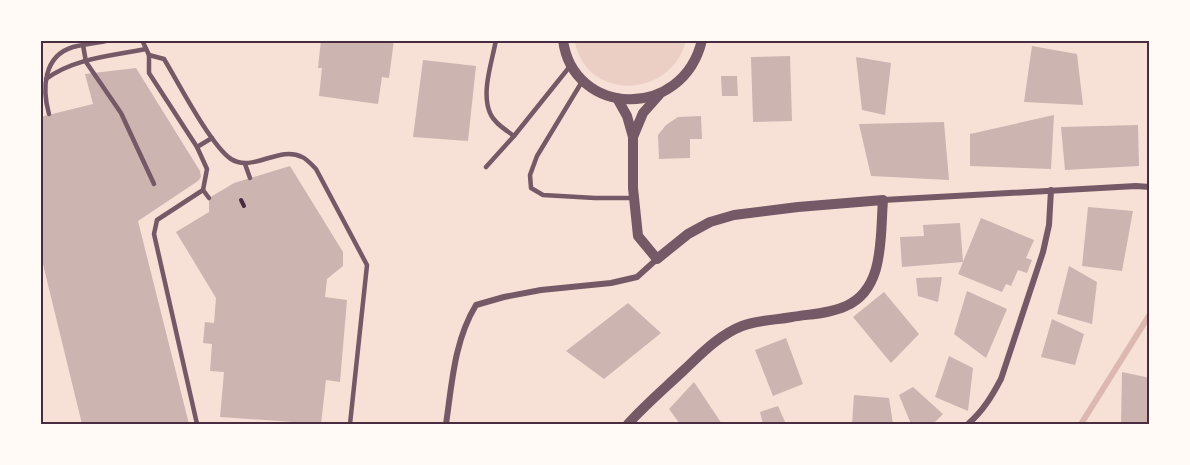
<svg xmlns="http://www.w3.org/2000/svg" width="1190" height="465" viewBox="0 0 1190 465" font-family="Cabin,sans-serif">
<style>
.green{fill:#ebcfc5}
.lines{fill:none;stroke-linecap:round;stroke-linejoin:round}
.stream{stroke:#dcb8b0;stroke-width:6}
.building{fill:#ccb4b1}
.path{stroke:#4a2c40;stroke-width:4}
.service{stroke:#755966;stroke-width:4.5}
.minor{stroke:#755966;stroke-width:6}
.tertiary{stroke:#755966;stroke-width:10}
.neatline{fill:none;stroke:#4a2c40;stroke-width:2}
</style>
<rect width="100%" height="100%" fill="#f7e1d7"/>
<path class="green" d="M575,41V40L686,41C670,101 584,100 575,41Z"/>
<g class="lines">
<polyline class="stream" points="1081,424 1150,314"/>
</g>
<g class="building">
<polygon points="321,40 394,40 389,78 382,77 378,104 319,96 322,68 318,68"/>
<polygon points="1032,46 1077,54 1083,105 1024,102"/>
<polygon points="790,56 792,121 753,122 751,57"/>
<polygon points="856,57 891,63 885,115 862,110"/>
<polygon points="423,60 476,66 468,141 413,137"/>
<polygon points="136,68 200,171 201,177 198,181 138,221 189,424 82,424 40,252 40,117 93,104 85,74"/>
<polygon points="721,76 737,76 738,96 722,96"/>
<polygon points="1054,115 1051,169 970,166 970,134"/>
<polygon points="701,116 702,139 690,139 690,158 659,159 658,135 666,125 678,117"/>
<polygon points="944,122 949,180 871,176 859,124"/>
<polygon points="1138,125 1139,166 1065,170 1061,127"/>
<polygon points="290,166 343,252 343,266 327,279 325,297 347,300 340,382 326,380 321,424 220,417 224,372 210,371 212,344 203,343 205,322 214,323 216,298 176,232 209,212 209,198 234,183"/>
<polygon points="1088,207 1133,211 1122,271 1082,266"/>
<polygon points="981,218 1034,240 1026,258 1032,260 1027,273 1018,270 1011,286 1006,284 1002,292 958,274"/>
<polygon points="960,223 963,262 902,267 900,237 924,236 923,225"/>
<polygon points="1069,266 1097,282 1092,324 1057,314"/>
<polygon points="942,277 938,302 918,296 916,278"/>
<polygon points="967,291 1007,309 986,358 954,334"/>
<polygon points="884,292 919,334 891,363 853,317"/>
<polygon points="628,303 661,333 604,379 566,351"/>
<polygon points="1052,319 1084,334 1075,365 1041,357"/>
<polygon points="786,338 803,384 773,396 755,350"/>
<polygon points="949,356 973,368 968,411 935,397"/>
<polygon points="1122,372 1150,378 1150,424 1121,424"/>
<polygon points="694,382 722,424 680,424 669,409"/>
<polygon points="913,387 943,414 933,424 911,424 899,395"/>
<polygon points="854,395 889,398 893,424 852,424"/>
<polygon points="778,406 786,424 763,424 760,412"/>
</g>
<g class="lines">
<polyline class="path" points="241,200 244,206"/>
<g class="service">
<polyline points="142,40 149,55 149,73 197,147 207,169 203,190 157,220 154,234 197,424"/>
<path d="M496,40C492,62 481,92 490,113C494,123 506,130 514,136"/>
<polyline points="83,45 86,62 121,113 154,184"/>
<path d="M149,55L164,59C178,82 211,146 231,159C253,173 279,145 302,157C307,159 312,165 316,169L367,265L350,424"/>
<path d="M46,79C74,58 112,56 146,49"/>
<polyline points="583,80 537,156 530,175 531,188 543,195 595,198 633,198"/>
<path d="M49,114C42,89 43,56 73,47C85,44 98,43 110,40"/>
<polyline points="197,147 212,138"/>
<polyline points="245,164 250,178"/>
<polyline points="486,167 514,136 571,65"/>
<polyline points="203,190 209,198"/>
</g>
<g class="minor">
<polyline points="883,200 1136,186 1150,187"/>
<path d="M446,424C452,384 454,341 476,305L504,297L541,290L611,283L637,277L657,259"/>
<path d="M968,424C983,411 992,396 1001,379L1043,252L1049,225L1051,190"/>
</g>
<g class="tertiary">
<path d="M563,40C573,117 683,121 702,40"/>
<path d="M617,98L627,116L633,137V188L638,236L657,259L688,234L710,222L734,215L798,207L883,200C880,237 885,289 846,306C829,314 809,314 792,317C776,320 757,320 742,326C719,335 701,354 684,370C665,388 645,405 628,424"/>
<polyline points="633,137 643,113 659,95"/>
</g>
</g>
<rect width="1190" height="465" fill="none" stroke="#fffaf5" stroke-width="84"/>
<rect x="42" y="42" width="1106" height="381" class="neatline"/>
</svg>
